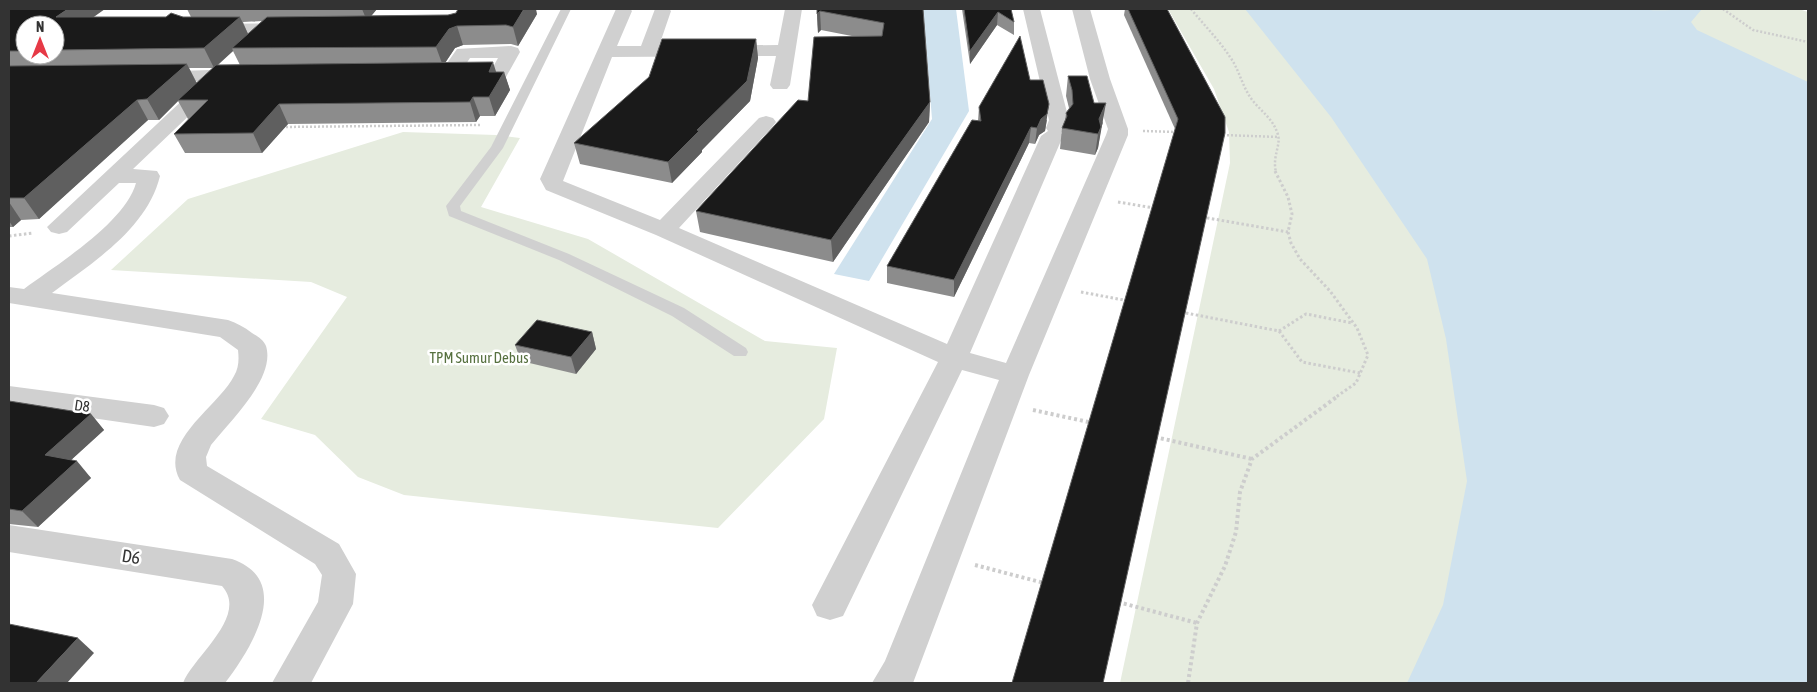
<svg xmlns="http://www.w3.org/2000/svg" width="1817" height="692" viewBox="0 0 1817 692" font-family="'Asap Condensed',sans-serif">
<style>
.green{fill:#e6ecdf}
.water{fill:#cfe2ee}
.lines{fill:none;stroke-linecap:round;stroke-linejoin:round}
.path-far2{stroke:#cdcdcd;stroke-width:2.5;stroke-dasharray:2 2;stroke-linecap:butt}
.path-far1{stroke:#cdcdcd;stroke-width:3;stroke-dasharray:2.5 2.5;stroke-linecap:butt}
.path{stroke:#cdcdcd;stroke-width:4;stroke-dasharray:3 3;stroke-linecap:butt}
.service{fill:#d0d0d0;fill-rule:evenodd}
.minor{fill:#d0d0d0;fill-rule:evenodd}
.wall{fill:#8c8c8c;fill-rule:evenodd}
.shaded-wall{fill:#5f5f5f}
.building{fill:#1a1a1a;stroke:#5f5f5f}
.labels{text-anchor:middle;stroke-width:5;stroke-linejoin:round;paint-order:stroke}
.park-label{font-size:15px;fill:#56703f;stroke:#fff}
.street-label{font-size:15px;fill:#333;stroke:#fff}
.near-street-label{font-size:18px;fill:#333;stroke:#fff}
</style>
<rect width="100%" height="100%" fill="#fff"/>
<g class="green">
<polygon points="1168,9 1799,9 1808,12 1808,683 1120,683 1230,163 1229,132 1214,89"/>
<polygon points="403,132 496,135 520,138 481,207 588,239 765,341 837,348 824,419 718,528 404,495 358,477 315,435 261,419 347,297 311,282 111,270 188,199"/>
</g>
<g class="water">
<polygon points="923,9 956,9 969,111 869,281 834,274 932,119"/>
<path d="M1245,9H1645C1652,12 1690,9 1702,9L1691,22L1697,30L1808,82V683H1407L1443,605L1467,481L1446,339L1427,259L1331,117Z"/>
</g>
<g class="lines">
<g class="path-far2">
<path d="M1191,9C1204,25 1219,40 1230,57C1240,71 1242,87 1253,101C1262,112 1274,120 1278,135C1281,145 1272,157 1276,172"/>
<polyline points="1723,9 1753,30 1808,42"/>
<polyline points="282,127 480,125"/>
<polyline points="1143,131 1176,132"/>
<polyline points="1223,135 1279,137"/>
</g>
<g class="path-far1">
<polyline points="1275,171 1288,197 1292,214 1288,232 1291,243 1300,259 1330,291 1357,328 1368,355 1356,383 1336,397"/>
<polyline points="1118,202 1154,208"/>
<polyline points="1202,217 1288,232"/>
<polyline points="9,236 33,233"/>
<polyline points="1081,292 1129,301"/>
<polyline points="1181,312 1279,331 1302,362 1360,373"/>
<polyline points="1279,331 1306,314 1352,323"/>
</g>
<g class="path">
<polyline points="1033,410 1093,423"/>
<polyline points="1155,437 1252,459"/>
<polyline points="975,565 1044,583"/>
<polyline points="1118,602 1197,623"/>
<polyline points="1188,683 1197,623 1225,566 1236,532 1240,492 1252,459 1338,396"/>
</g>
<polygon class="service" points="561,9 571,9 503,148 460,206 461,211 569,254 684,308 746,348 748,352 746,356 734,356 672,316 559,260 449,216 446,206 491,147"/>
<g class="minor">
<polygon points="616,9 630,9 632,11 617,46 641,46 655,9 669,9 671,11 659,46 778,45 785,9 802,9 790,85 787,89 773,89 770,85 776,56 612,57 563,181 660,220 759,118 766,116 773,118 776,122 773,126 679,228 947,344 1041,136 1048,131 1046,128 1049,120 1023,9 1040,9 1069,120 1066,128 1061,133 1063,136 970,353 1006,363 1106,135 1108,129 1090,79 1072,9 1090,9 1110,79 1128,129 1128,135 1029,375 913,683 872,683 885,661 999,380 962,370 843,616 830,620 817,616 812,605 938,362 656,235 546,190 540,179"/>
<polygon points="292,23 298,24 301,28 298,32 208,34 202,33 199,29 202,25 208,24"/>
<path d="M511,46L518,48L520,52L506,77L450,79L443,77L440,73L457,49ZM470,58H498L493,67H464Z"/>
<path d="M242,69L249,71L252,75L249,79L219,81L221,84L218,88L133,169L157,171L160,176C147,229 92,263 52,293L228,320C237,323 244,327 252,333C257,336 264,340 266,346C276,378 230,421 211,445L206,457L207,466L339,544L356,574L353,604L311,683H272L318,602L322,575L315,564L180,480C158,441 219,406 234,376C239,368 239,359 238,350L220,337L9,303V287L24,289C56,265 125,223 136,183H119L67,232L59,234L51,232L47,227L203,81L155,82L148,80L145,76L148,72Z"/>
<polygon points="9,386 154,405 164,408 169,416 164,424 154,427 9,406"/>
<path d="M9,525L232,559C295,581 250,650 225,683H183C194,656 249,616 222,586L9,552Z"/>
</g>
</g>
<g class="wall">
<path d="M9,9L93,17H191L187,9H377L371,16L537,14L518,46L511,44L463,45L455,48L445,63L496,72H504L510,90L495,116H480L476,122L288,124L262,153H185L174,134L188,119L178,101L159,120H148L39,219L21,220L13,227H9ZM262,21L248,34L243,22ZM25,25H55V55H25ZM233,51L240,65H218ZM189,68H213L197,83Z"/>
<polygon points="817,9 923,9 930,102 929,122 833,262 700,232 696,211 808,101 857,37 821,30 818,33 817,14"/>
<polygon points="962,9 1011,9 1014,22 1014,35 997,25 970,64"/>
<polygon points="1125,9 1167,9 1225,117 1175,129 1124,15"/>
<polygon points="756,39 758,58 750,101 702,150 702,152 672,183 580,164 574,143"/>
<polygon points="1068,76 1094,103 1103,123 1101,128 1098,148 1095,155 1060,149 1062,128 1065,121 1066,113 1069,108 1066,96"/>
<polygon points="979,107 1047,120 1045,131 1039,135 1035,144 1029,143 954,297 887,283 887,266 978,121"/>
<polygon points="592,332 596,349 576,374 521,361 515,345"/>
<polygon points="9,401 91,414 104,430 71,460 91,478 38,527 9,524"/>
</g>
<g class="shaded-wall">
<polygon points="68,9 105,9 67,36 56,17"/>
<polygon points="362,9 377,9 367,21"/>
<polygon points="524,9 536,9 537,14 518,46 513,27"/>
<polygon points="820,11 821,30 818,33 817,14"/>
<polygon points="998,12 997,25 970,64 970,51"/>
<polygon points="240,17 249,36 232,48 233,51 214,68 204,48"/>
<polygon points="457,26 463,45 455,48 443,66 436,47 449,29"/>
<polygon points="756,39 758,58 750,101 702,150 702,152 672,183 668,162"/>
<polygon points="493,62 499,81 504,72 510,90 495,116 489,97 489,72"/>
<polygon points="187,64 197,84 178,100 178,101 159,120 147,99"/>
<polygon points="473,97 480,116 476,122 470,102"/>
<polygon points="137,100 148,120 39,219 24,198"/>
<polygon points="930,102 929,122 833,262 831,240"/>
<polygon points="1106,103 1098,148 1095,155 1098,134 1099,119"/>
<polygon points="279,104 288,124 262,153 253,133"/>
<polygon points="1049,104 1045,131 1039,135 1035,144 1037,128"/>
<polygon points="1031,127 1029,143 954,297 954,280"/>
<polygon points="9,202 21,220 13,227 9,221"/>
<polygon points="592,332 596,349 576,374 571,357"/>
<polygon points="91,414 104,430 59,471 45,455"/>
<polygon points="77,461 91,478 38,527 22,511"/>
<polygon points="78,638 94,653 67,683 36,683"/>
</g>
<g class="building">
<polygon points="9,9 68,9 56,17 166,17 171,13 183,17 240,17 204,48 55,50 55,25 25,25 25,51 9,51"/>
<polygon points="458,9 524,9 513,27 506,25 457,26 449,29 436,47 232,48 267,17 448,15 456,13"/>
<polygon points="817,9 923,9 930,102 831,240 696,211 798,100 808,101 814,37 882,36 884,23 820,11 817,14"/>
<polygon points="964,9 1011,9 1014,22 998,12 970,51"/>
<polygon points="1128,9 1167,9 1225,117 1225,133 1103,683 1012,683 1178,119"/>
<polygon points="1020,36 1030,80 1043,80 1049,104 1047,114 1041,119 1037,128 1031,127 954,280 887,266 972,120 981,121 979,107"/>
<polygon points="662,39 756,39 747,81 697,130 699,131 668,162 574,143 649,77"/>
<polygon points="493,62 489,72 504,72 489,97 473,97 470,102 279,104 253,133 174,134 208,100 178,100 216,65"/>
<polygon points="187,64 147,99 137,100 24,198 9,198 9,66"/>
<polygon points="1068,76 1087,76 1094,103 1106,103 1099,119 1101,127 1098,134 1062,128 1067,116 1066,113 1073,104 1072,90"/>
<polygon points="537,320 592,332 571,357 515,345"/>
<polygon points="9,401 91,414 45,455 77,461 22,511 9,509"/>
<polygon points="9,624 78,638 36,683 9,683"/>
</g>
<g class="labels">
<g class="park-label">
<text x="479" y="363">TPM Sumur Debus</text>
</g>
<g class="street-label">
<text transform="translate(82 406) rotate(8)" y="5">D8</text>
</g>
<g class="near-street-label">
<text transform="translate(131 557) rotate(9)" y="6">D6</text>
</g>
</g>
<rect width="1817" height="692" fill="none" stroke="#333333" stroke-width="20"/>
<g transform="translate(40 40)"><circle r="24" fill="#ffffff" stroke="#adadad"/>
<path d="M0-4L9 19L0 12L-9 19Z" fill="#e63946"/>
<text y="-8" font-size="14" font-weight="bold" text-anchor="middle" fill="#333333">N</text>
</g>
</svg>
